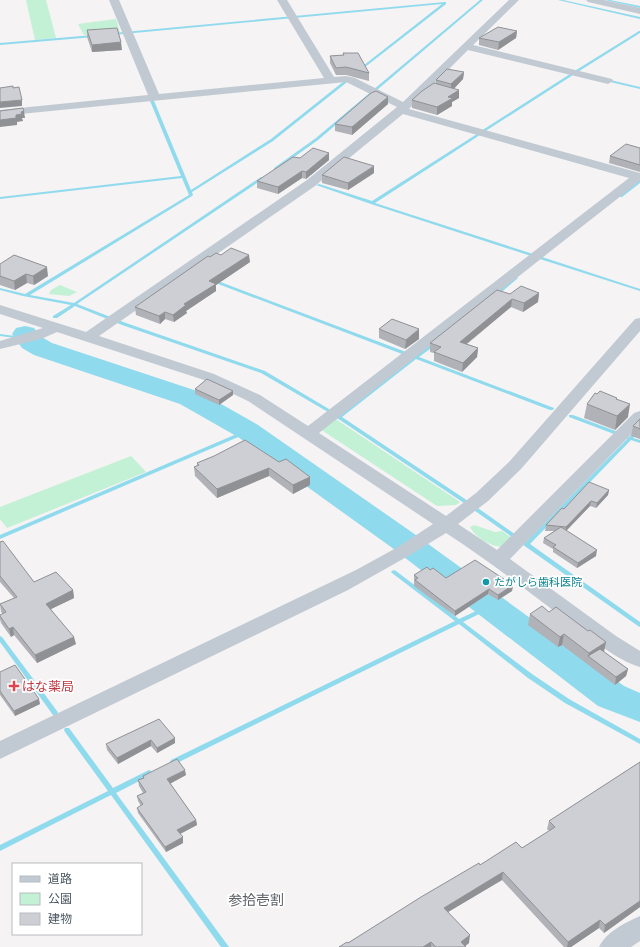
<svg xmlns="http://www.w3.org/2000/svg" width="640" height="947" viewBox="0 0 640 947" font-family="Montserrat,'Noto Sans JP',sans-serif">
<style>
.green{fill:#c3f1d5}
.lines{fill:none;stroke-linecap:round;stroke-linejoin:round}
.stream{fill:#90daee;fill-rule:evenodd}
.river{fill:#90daee;fill-rule:evenodd}
.minor{fill:#c1cad2;fill-rule:evenodd}
.wall{fill:#b0b2b7}
.shaded-wall{fill:#909195}
.building{fill:#cdcfd5;stroke:#909195}
.culture-dot{fill:#0f9aa8;stroke:#fff;stroke-width:1.5}
.health-dot{fill:#e0444e;stroke:#fff;stroke-width:1.5}
.labels{text-anchor:middle;stroke-width:3.5;stroke-linejoin:round;paint-order:stroke}
.culture-label{font-size:11px;fill:#0d838f;stroke:#fff;text-anchor:start}
.near-health-label{font-size:13px;fill:#be3a42;stroke:#fff;text-anchor:start}
.near-neighbourhood-label{font-size:14px;fill:#5f6368;stroke:#fff}
</style>
<rect width="100%" height="100%" fill="#f5f3f3"/>
<g class="green">
<polygon points="26,0 46,0 56,38 35,40"/>
<polygon points="116,19 120,32 84,35 78,24"/>
<polygon points="60,285 77,292 69,296 49,294 51,290"/>
<polygon points="334,418 460,502 456,505 437,506 320,429"/>
<polygon points="131,456 146,472 7,528 0,519 0,507"/>
<path d="M474,525L495,532L502,531L513,539L504,547C491,547 476,538 470,527Z"/>
</g>
<g class="lines">
<g class="stream">
<polygon points="480,0 483,0 318,140 276,170 274,170 274,168 316,138"/>
<polygon points="558,0 563,0 640,17 640,19"/>
<polygon points="605,0 610,0 640,6 640,8"/>
<polygon points="445,2 446,2 446,4 360,71 358,70 359,69 442,4 113,35 112,34 113,33"/>
<polygon points="639,31 640,31 640,33 576,73 573,72"/>
<polygon points="93,35 94,35 94,37 0,45 0,43"/>
<polygon points="570,74 573,75 484,132 481,131"/>
<polygon points="348,78 351,79 273,141 192,192 193,195 192,196 30,295 74,303 261,177 263,177 263,179 77,304 126,323 265,371 339,415 413,358 412,357 412,356 415,356 433,342 437,342 437,344 419,357 554,408 554,409 552,410 550,410 416,359 342,417 465,499 526,542 627,439 627,437 629,437 638,427 640,427 640,431 633,438 640,440 640,443 631,440 530,544 640,622 640,627 638,626 461,501 328,412 261,373 122,325 75,306 57,318 53,318 53,316 71,305 23,296 0,290 0,288 25,294 189,195 182,178 0,199 0,197 181,176 148,96 149,95 152,96 191,190 271,139"/>
<polygon points="606,79 640,87 640,89 606,81"/>
<polygon points="477,134 480,135 375,203 533,254 533,256 531,256 371,204 316,185 319,184 372,201"/>
<polygon points="639,180 640,180 640,183 622,197 620,197 620,195"/>
<polygon points="540,257 542,257 640,289 640,291 540,259"/>
<polygon points="515,277 517,277 518,278 497,296 495,296 495,294"/>
<polygon points="213,280 215,280 406,352 406,353 404,354 402,354 213,282"/>
<polygon points="0,334 15,336 21,334 23,335 15,338 0,336"/>
<polygon points="569,415 573,415 618,432 618,433 616,434 614,434 569,417"/>
<polygon points="246,430 248,430 250,431 250,432 0,539 0,535"/>
<polygon points="394,570 396,571 459,619 489,605 493,605 494,606 493,607 463,622 532,674 569,699 640,739 640,744 565,703 528,678 459,624 175,764 173,765 171,764 170,762 171,760 455,621 392,573 391,572 392,571"/>
<polygon points="0,636 2,637 57,711 58,713 57,715 53,715 0,642"/>
<polygon points="65,728 69,728 113,788 149,770 151,771 152,773 151,775 116,793 229,947 221,947 111,795 0,851 0,845 108,791 65,732 64,730"/>
</g>
<polygon class="river" points="25,326 34,328 40,336 52,343 200,392 258,425 413,533 624,686 640,693 640,722 598,706 391,547 238,437 180,404 34,355 22,348 12,334 16,328"/>
<g class="minor">
<path d="M109,0H119L159,94L324,78L277,0H287L334,77L346,76L355,78L403,102L509,0H519L473,45L612,79L613,81L608,84L468,50L409,109L640,173V181L319,433L446,516L476,493L509,462L635,319L640,318V331L521,469L488,501L458,524L497,550L634,413L640,411V425L510,559L616,636L640,651V667C616,660 591,638 570,623C529,592 489,561 446,533L410,555L348,590L0,759V741L356,570L398,547L433,524L248,401L204,380L57,332L41,339L0,349V341L43,328L0,314V305L86,332L307,180L397,107L346,82L0,116V110L148,95ZM403,114L629,178L308,426L260,395L214,374L99,336L315,186Z"/>
<polygon points="586,0 604,0 640,8 640,14 588,2"/>
<path d="M640,916V941L631,947H599C605,933 626,922 640,916Z"/>
</g>
</g>
<g class="wall">
<polygon points="87,30 122,50 92,52 87,37"/>
<polygon points="517,31 516,38 498,50 479,45 479,38"/>
<polygon points="343,53 369,73 369,81 346,75 336,75 330,63 330,56 343,55"/>
<polygon points="464,72 463,79 454,88 459,98 452,102 452,106 437,115 412,108 412,100 436,84 436,80"/>
<polygon points="388,97 388,104 352,135 335,131 335,124"/>
<polygon points="640,148 640,172 609,163 610,156"/>
<polygon points="329,153 329,160 306,179 302,178 278,194 257,188 257,181 300,158"/>
<polygon points="374,173 348,190 322,183 322,175"/>
<polygon points="221,255 250,262 216,285 216,291 186,311 187,313 174,322 165,319 160,324 136,315 135,307"/>
<polygon points="0,264 48,276 34,285 27,283 15,290 0,285"/>
<polygon points="539,293 538,302 523,312 511,307 467,344 478,348 477,357 462,372 434,361 434,353 430,352 430,343 510,294"/>
<polygon points="379,329 419,339 405,349 379,338"/>
<polygon points="195,389 233,395 219,405 195,394"/>
<polygon points="617,399 628,417 615,430 584,418 587,404"/>
<polygon points="640,419 640,439 631,436 633,426"/>
<polygon points="279,462 310,477 310,485 293,494 269,476 217,498 195,476 194,467 197,466 197,463"/>
<polygon points="609,490 608,495 596,508 590,506 566,531 596,556 577,568 553,552 553,549 543,543 544,538 554,531 545,531 546,525 564,509"/>
<polygon points="0,542 34,582 73,590 74,598 51,609 76,644 37,663 14,635 11,637 1,623 0,619 0,615 3,614 1,612 0,604 14,598 0,582"/>
<polygon points="430,570 446,578 513,585 512,591 498,600 488,594 455,616 414,586 414,575"/>
<polygon points="530,614 604,652 628,669 626,676 615,685 562,645 558,647 528,625"/>
<polygon points="0,672 40,704 15,716 0,695"/>
<polygon points="175,738 175,743 157,753 151,746 118,764 107,750 106,744"/>
<polygon points="640,762 640,907 604,933 599,928 571,947 564,947 502,880 448,912 469,943 465,946 466,947 339,947 348,943 480,865 522,848 549,831 547,829 549,821"/>
<polygon points="186,775 170,783 196,820 197,825 180,834 183,843 166,852 138,813 137,808 141,806 138,801 137,796 143,793 139,786 138,780 143,778 143,776"/>
</g>
<g class="shaded-wall">
<polygon points="517,31 516,38 498,50 499,42"/>
<polygon points="121,42 122,50 92,52 92,45"/>
<polygon points="464,72 463,79 451,92 451,84"/>
<polygon points="459,90 459,98 452,102 452,106 437,115 437,107 448,97"/>
<polygon points="388,97 388,104 352,135 352,127"/>
<polygon points="22,100 22,106 0,108 0,102"/>
<polygon points="24,111 25,118 22,118 23,121 17,122 17,125 0,127 0,120 16,115 21,112"/>
<polygon points="329,153 329,160 306,179 306,172"/>
<polygon points="374,166 374,173 348,190 348,183"/>
<polygon points="302,171 302,178 278,194 278,187"/>
<polygon points="249,255 250,262 216,285 216,291 186,311 187,313 174,322 173,315 209,281"/>
<polygon points="47,267 48,276 34,285 33,276"/>
<polygon points="26,274 27,283 15,290 14,281"/>
<polygon points="539,293 538,302 523,312 524,303"/>
<polygon points="512,299 511,307 459,350 460,342"/>
<polygon points="165,312 165,319 160,324 159,316"/>
<polygon points="419,329 419,339 405,349 406,340"/>
<polygon points="478,348 477,357 462,372 463,363"/>
<polygon points="233,391 233,395 219,405 219,400"/>
<polygon points="630,404 628,417 615,430 617,416"/>
<polygon points="269,468 269,476 217,498 217,489"/>
<polygon points="310,477 310,485 293,494 293,485"/>
<polygon points="609,490 608,495 596,508 597,503"/>
<polygon points="591,501 590,506 565,532 566,527"/>
<polygon points="597,550 596,556 577,568 578,563"/>
<polygon points="513,585 512,591 498,600 498,595"/>
<polygon points="489,589 488,594 455,616 455,611"/>
<polygon points="73,590 74,598 47,611 46,604"/>
<polygon points="13,627 14,635 11,637 9,629"/>
<polygon points="564,634 562,645 558,647 560,637"/>
<polygon points="74,637 76,644 37,663 35,655"/>
<polygon points="606,642 604,652 588,657 589,653"/>
<polygon points="628,669 626,676 615,685 616,677"/>
<polygon points="39,699 40,704 15,716 14,711"/>
<polygon points="175,738 175,743 157,753 157,748"/>
<polygon points="151,740 151,746 118,764 117,758"/>
<polygon points="185,770 186,775 168,785 167,779"/>
<polygon points="196,820 197,825 178,835 177,830"/>
<polygon points="183,837 183,843 166,852 165,847"/>
<polygon points="503,872 502,880 443,915 444,908"/>
<polygon points="640,901 640,907 604,933 605,925"/>
<polygon points="600,920 599,928 571,947 567,947 568,942"/>
<polygon points="470,935 469,943 464,947 461,942"/>
<polygon points="431,942 431,947 423,947"/>
</g>
<g class="building">
<polygon points="498,27 517,31 499,42 479,38"/>
<polygon points="117,28 121,42 92,45 87,30"/>
<polygon points="343,53 358,53 369,73 346,67 336,68 330,56 344,55"/>
<polygon points="447,69 464,72 451,84 436,80"/>
<polygon points="434,83 459,90 448,97 453,98 437,107 412,100 422,91"/>
<polygon points="13,86 13,88 19,87 22,100 0,102 0,88"/>
<polygon points="376,91 388,97 352,127 335,124 371,93"/>
<polygon points="23,108 24,111 21,112 22,114 16,115 16,118 0,120 0,111"/>
<polygon points="626,144 640,148 640,165 610,156"/>
<polygon points="313,148 329,153 306,172 302,171 278,187 257,181 293,157 300,158"/>
<polygon points="344,157 374,166 348,183 322,175"/>
<polygon points="231,248 249,255 209,281 216,284 184,304 186,305 173,315 165,312 159,316 135,307 208,256 210,257 216,253 221,255"/>
<polygon points="14,255 47,267 33,276 26,274 14,281 0,276 0,264"/>
<polygon points="521,286 539,293 524,303 512,299 460,342 478,348 463,363 434,352 441,347 430,343 497,290 510,294"/>
<polygon points="392,319 419,329 406,340 379,329"/>
<polygon points="207,379 233,391 219,400 195,389"/>
<polygon points="600,391 617,398 616,399 630,404 617,416 587,404 595,393 597,394"/>
<polygon points="640,419 640,429 633,426"/>
<polygon points="245,440 279,462 286,459 310,477 293,485 269,468 217,489 194,467 199,465 197,463 214,456"/>
<polygon points="589,482 609,490 597,503 591,501 566,527 546,525 562,508 564,509"/>
<polygon points="561,527 597,550 578,563 553,547 556,545 544,538"/>
<polygon points="3,541 34,582 56,572 73,590 46,604 74,637 35,655 13,627 9,629 0,616 0,615 6,612 0,604 17,597 0,576 0,542"/>
<polygon points="475,560 513,585 498,595 489,589 455,611 415,580 418,578 414,575 427,567 430,570 433,568 446,578"/>
<polygon points="542,606 549,612 556,607 588,631 590,630 606,642 589,653 564,634 560,637 530,614"/>
<polygon points="600,649 628,669 616,677 588,656"/>
<polygon points="15,665 39,699 14,711 0,691 0,672"/>
<polygon points="159,719 175,738 157,748 151,740 117,758 106,744"/>
<polygon points="177,759 185,770 167,779 196,820 177,830 183,837 165,847 137,808 143,804 137,796 146,792 138,780 144,778 143,776"/>
<polygon points="640,762 640,901 605,925 600,920 568,942 503,872 444,908 470,935 461,942 466,947 436,947 431,942 423,947 339,947 347,942 348,943 421,897 479,863 480,865 516,842 522,848 555,827 549,821"/>
</g>
<circle class="culture-dot" cx="486" cy="582" r="4"/>
<path class="health-dot" d="M12 680h4v4h4v4h-4v4h-4v-4h-4v-4h4z"/>
<g class="labels">
<g class="culture-label">
<text x="494" y="586">たがしら歯科医院</text>
</g>
<g class="near-health-label">
<text x="22" y="691">はな薬局</text>
</g>
<g class="near-neighbourhood-label">
<text x="256" y="905">参拾壱割</text>
</g>
</g>
<rect x="12" y="863" width="130" height="72" fill="#ffffff" stroke="#b7bbc0"/>
<rect x="20" y="876" width="20" height="6" fill="#c1cad2" stroke="#b7bbc0"/>
<text x="48" y="883" font-size="12" fill="#4a5661">道路</text>
<rect x="20" y="893" width="20" height="12" fill="#c3f1d5" stroke="#b7bbc0"/>
<text x="48" y="903" font-size="12" fill="#4a5661">公園</text>
<rect x="20" y="913" width="20" height="12" fill="#cdcfd5" stroke="#b7bbc0"/>
<text x="48" y="923" font-size="12" fill="#4a5661">建物</text>
</svg>
